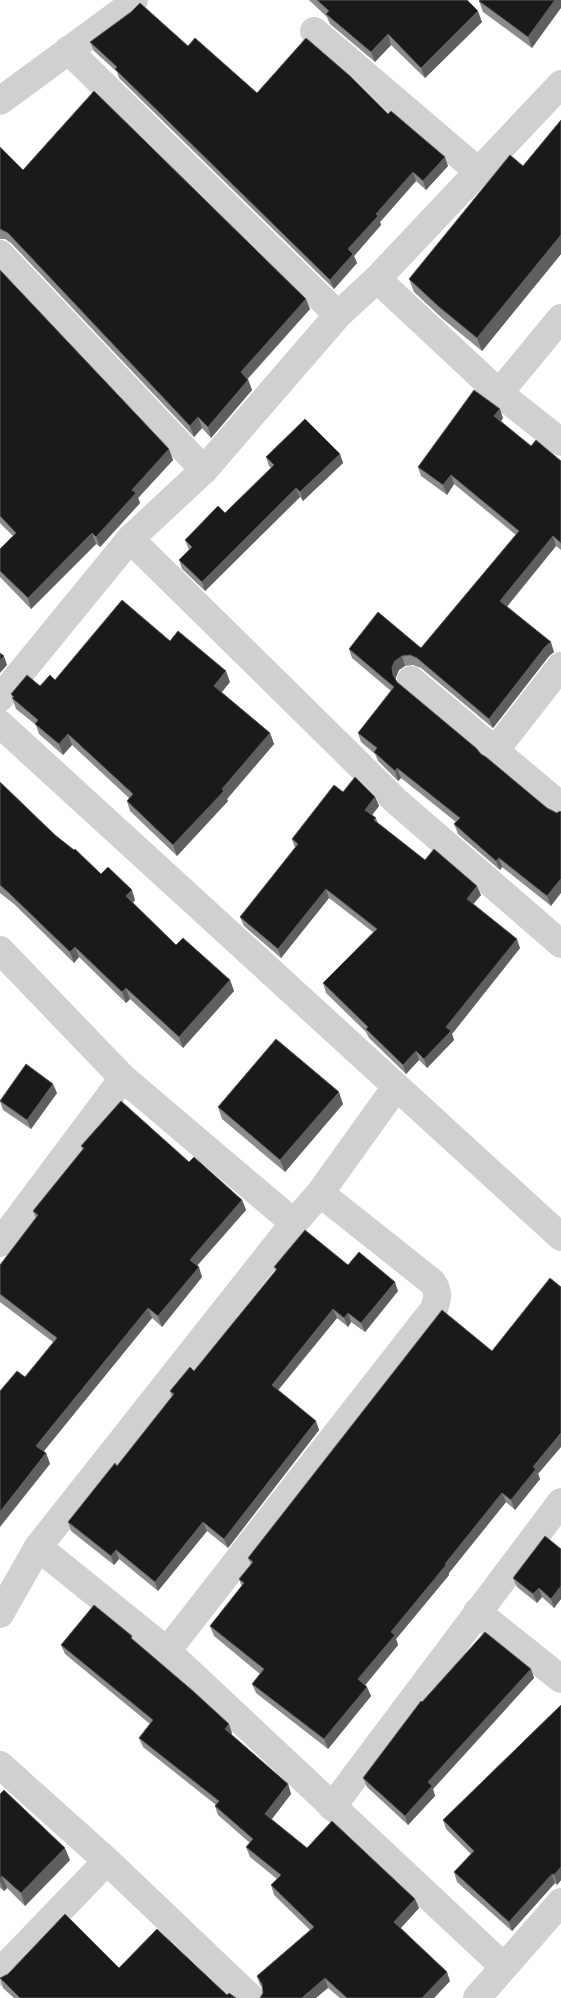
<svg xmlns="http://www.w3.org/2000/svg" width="561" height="1998" viewBox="0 0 561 1998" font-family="Lato,sans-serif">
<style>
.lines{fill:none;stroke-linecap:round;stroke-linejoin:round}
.minor{stroke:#d0d0d0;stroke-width:28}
.tertiary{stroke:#d0d0d0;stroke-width:28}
.wall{fill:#8c8c8c}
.shaded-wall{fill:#5f5f5f}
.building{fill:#1a1a1a;stroke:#5f5f5f}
</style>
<rect width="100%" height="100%" fill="#fff"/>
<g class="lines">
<g class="minor">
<polyline points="314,31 479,172"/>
<polyline points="68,50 338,315"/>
<polyline points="0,101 125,9 134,0"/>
<polyline points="0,254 204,470"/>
<polyline points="377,279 499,393 561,442"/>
<polyline points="499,393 561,318"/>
<polyline points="130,539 396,801 561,944"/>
<polyline points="411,680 561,806"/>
<polyline points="0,698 130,539 204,470 338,315 377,279 561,84"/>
<polyline points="0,724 561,1237"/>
<polyline points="494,752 561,666"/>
<polyline points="0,950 123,1078 294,1223"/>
<polyline points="0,1243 123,1078"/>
<polyline points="38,1547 167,1651 504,1967"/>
<polyline points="477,1612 561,1679"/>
<polyline points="0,1614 38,1547 294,1223 320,1193 396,1087"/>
<path d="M167,1651L434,1309C438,1298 439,1291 432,1282L320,1193"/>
<polyline points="0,1765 107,1861 251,1998"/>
<polyline points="332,1807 561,1502"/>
<polyline points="0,1972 107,1861"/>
</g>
<polyline class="tertiary" points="477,1998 561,1902"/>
</g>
<g class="wall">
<polygon points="309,0 467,0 482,22 425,78 391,45 375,62 330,24 327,17"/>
<polygon points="561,0 532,48 483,12 479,1"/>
<polygon points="90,42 188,46 257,93 388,114 448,166 426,190 416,181 380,222 381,225 354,256 357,263 334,289 119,78 117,72 94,51"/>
<polygon points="561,120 561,254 482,351 443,319 414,292 409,279 523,166"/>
<polygon points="0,147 23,170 310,309 248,379 252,390 211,438 202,428 194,437 11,243 5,239 0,239"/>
<polygon points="0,270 169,449 173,460 138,498 140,503 100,547 96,544 31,609 0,577 0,549 13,536 0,523"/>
<polygon points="503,418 501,421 531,446 561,461 561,550 556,546 507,607 554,652 549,656 493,728 421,668 413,665 405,666 399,670 396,677 396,680 397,682 481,754 547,808 551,906 502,867 500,870 458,834 454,824 456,822 401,778 398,781 378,761 375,754 361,742 358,733 391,691 352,658 349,649 421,648 516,535 454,484 447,495 421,476 418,467"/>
<polygon points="340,454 343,463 303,501 300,497 205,591 182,569 179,560 189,550 185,540 225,513 271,468 269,466 266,457"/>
<polygon points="170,641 230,682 221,692 270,733 274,744 227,799 228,801 177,856 130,811 127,801 129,798 72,745 63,755 39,734 36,725 16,709 11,694 40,686 55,680"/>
<polygon points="0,782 55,835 101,874 135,900 133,903 176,945 230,980 234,991 183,1048 130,999 126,1003 79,957 74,963 14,904 0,893"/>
<polygon points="343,792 375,797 379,806 372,815 376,818 378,823 425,860 481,895 473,904 520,948 452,1034 454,1040 427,1068 419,1060 406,1074 369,1038 366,1032 326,993 323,983 373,932 329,898 281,958 244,926 240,917 295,848 292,839"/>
<polygon points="57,1093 31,1129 3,1110 0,1101"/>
<polygon points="343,1104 285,1172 222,1119 218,1107"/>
<polygon points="81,1146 189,1162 242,1200 246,1210 197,1266 202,1277 162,1327 152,1318 43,1451 46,1453 50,1464 0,1392 25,1377 53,1342 0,1302 0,1265 36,1218 33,1211 83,1150"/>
<polygon points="348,1265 398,1291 365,1332 351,1322 348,1327 337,1318 278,1390 316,1421 319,1430 228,1548 207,1531 158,1591 119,1559 114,1565 71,1531 68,1522 117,1466 172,1397 170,1391 194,1371 276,1271 274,1267"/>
<polygon points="538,1474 540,1479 515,1510 506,1502 449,1573 449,1575 396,1639 398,1645 365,1685 371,1696 328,1749 256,1693 252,1684 260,1674 214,1636 210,1626 242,1587 239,1579 251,1564 248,1558"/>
<polygon points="561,1549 561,1599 554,1608 542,1597 537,1603 517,1587 513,1578"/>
<polygon points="134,1641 232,1733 231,1734 288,1784 291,1794 271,1820 307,1848 415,1899 419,1908 401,1928 450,1981 434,1998 340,1998 328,1988 263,1993 263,1989 260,1985 257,1976 310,1930 274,1895 271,1885 277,1879 250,1857 246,1847 250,1843 218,1815 215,1806 216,1805 143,1747 139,1738 150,1724 65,1654 61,1645"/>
<polygon points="531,1669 534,1678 433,1789 435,1796 408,1825 367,1787 363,1778 422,1702"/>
<polygon points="561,1705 561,1880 557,1885 555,1883 512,1931 457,1882 454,1872 471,1854 446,1829 443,1820"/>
<polygon points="0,1794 70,1860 25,1906 7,1888 4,1891 0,1888"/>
<polygon points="119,1968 227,1995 236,1998 14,1998 3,1988 0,1978"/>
</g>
<g class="shaded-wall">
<polygon points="555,0 561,0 561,8 532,48 528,37"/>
<polygon points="478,11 482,22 425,78 421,68"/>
<polygon points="388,34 391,45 375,62 371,52"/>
<polygon points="445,157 448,166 426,190 423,181"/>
<polygon points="413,172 416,181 380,222 381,225 354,256 357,263 334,289 330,280 348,249 376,214"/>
<polygon points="561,235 561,254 482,351 477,338"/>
<polygon points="306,299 310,309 244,382 241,372"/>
<polygon points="248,380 252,390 211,438 208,427"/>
<polygon points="500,409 503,418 498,426 494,416"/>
<polygon points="198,417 202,428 194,437 190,426"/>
<polygon points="169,449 173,460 138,498 140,503 100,547 96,537 132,490"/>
<polygon points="340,454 343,463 303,501 300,492"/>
<polygon points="451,475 454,484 447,495 443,485"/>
<polygon points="296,488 300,497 205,591 202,582"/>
<polygon points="92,533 96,544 31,609 28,598"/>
<polygon points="553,536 556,546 503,611 500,601"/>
<polygon points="551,642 554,652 549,656 493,728 489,719 545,647"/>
<polygon points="4,656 7,665 0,673 0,660"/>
<polygon points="402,656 405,666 399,670 396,677 396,685 393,675 392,667 395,661"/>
<polygon points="226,671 230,682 218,697 214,686"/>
<polygon points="270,733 274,744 227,799 228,801 177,856 173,845 222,789"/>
<polygon points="68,734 72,745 63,755 59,744"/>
<polygon points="397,768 401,778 398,781 395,771"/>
<polygon points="375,797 379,806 369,819 365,810"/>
<polygon points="499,858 502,867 500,870 496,861"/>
<polygon points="561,879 561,893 551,906 547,896"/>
<polygon points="477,886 481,895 470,908 467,899"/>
<polygon points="326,889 329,898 281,958 278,949"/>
<polygon points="132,890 135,900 130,906 126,896"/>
<polygon points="517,939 520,948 452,1034 454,1040 427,1068 424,1059 446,1027"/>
<polygon points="75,947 79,957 74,963 70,952"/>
<polygon points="230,980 234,991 183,1048 179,1037"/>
<polygon points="126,988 130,999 126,1003 122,992"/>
<polygon points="416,1051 419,1060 406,1074 403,1065"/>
<polygon points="53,1084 57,1093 31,1129 27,1120"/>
<polygon points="339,1092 343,1104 285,1172 280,1160"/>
<polygon points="242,1200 246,1210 193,1270 190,1260"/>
<polygon points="199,1267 202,1277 162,1327 158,1316"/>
<polygon points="395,1282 398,1291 365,1332 361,1323"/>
<polygon points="148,1308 152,1318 40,1456 36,1446"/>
<polygon points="333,1309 337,1318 275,1394 272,1385"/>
<polygon points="348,1313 351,1322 348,1327 344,1318"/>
<polygon points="316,1421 319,1430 228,1548 224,1539"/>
<polygon points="561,1433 561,1447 538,1474 540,1479 515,1510 511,1500 533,1467"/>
<polygon points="46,1453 50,1464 0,1527 0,1512"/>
<polygon points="502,1493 506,1502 449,1573 449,1575 396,1639 398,1645 362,1689 358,1679 391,1632"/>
<polygon points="203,1522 207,1531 158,1591 155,1582"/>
<polygon points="116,1550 119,1559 114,1565 111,1556"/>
<polygon points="561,1586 561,1599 554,1608 551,1599"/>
<polygon points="539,1588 542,1597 537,1603 533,1594"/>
<polygon points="531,1669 534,1678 433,1789 435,1796 408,1825 405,1816 428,1782"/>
<polygon points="367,1687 371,1696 328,1749 324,1739"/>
<polygon points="229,1724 232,1733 229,1738 225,1729"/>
<polygon points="288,1784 291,1794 268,1824 265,1814"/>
<polygon points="65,1848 70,1860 25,1906 21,1893"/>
<polygon points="561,1867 561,1880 557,1885 554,1875"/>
<polygon points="552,1874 555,1883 512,1931 509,1922"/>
<polygon points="2,1876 7,1888 4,1891 0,1881 0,1878"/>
<polygon points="415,1899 419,1908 398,1931 394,1922"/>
<polygon points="447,1972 450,1981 434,1998 422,1998"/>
<polygon points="325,1978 328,1988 316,1998 302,1998"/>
</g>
<g class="building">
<polygon points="317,0 467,0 478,11 421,68 388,34 371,52 326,14 329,11"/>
<polygon points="480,0 555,0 528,37 479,1"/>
<polygon points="140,3 188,46 195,38 257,93 306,38 350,76 388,114 391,111 445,157 423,181 413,172 376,214 378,216 348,249 353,254 330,280 115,69 117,67 90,42 131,12"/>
<polygon points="94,91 306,299 241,372 248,380 208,427 198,417 190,426 8,233 0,229 0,147 23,170"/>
<polygon points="561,120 561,235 477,338 438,306 409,279 510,155 523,166"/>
<polygon points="0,270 169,449 132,490 136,493 96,537 92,533 28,598 0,571 0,549 16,533 0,516"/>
<polygon points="474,390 500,409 494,416 531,446 536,440 561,461 561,543 553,536 500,601 551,642 545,647 489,719 417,658 410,655 402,656 395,661 392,667 393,675 397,682 476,748 481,754 486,757 547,808 557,813 560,811 561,812 561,879 547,896 499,858 496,861 454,824 460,818 397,768 395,771 374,752 377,748 358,733 394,687 349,649 378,612 421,648 519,531 451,475 443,485 418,467"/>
<polygon points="305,419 340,454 300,492 296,488 202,582 179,560 192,547 185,540 218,506 225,513 274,465 266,457"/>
<polygon points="122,600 170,641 178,631 226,671 214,686 270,733 222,789 224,791 173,845 127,801 133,794 68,734 59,744 35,724 38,720 12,698 14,697 11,694 27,675 40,686 50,675 55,680"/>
<polygon points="0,653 4,656 0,660"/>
<polygon points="355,777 375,797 365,810 376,818 374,820 425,860 434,849 477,886 467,899 517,939 446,1027 451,1031 424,1059 416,1051 403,1065 366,1029 368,1027 323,983 377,929 326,889 278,949 240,917 298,844 292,839 334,785 343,792"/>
<polygon points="0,782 55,835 74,850 75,849 101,874 108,867 132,890 126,896 176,945 183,938 230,980 179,1037 126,988 122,992 75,947 70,952 10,894 0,885"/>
<polygon points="276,1039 339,1092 280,1160 218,1107"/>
<polygon points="26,1064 53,1084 27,1120 0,1101"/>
<polygon points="121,1101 189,1162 194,1157 242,1200 190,1260 199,1267 158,1316 148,1308 36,1446 46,1453 0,1512 0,1391 17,1371 25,1377 57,1338 0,1294 0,1265 38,1215 33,1211 84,1148 81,1146"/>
<polygon points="305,1230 348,1265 359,1252 395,1282 361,1323 348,1313 344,1318 333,1309 272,1385 316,1421 224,1539 203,1522 155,1582 116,1550 111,1556 68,1522 115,1463 117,1466 174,1394 170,1391 190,1367 194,1371 277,1269 274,1267"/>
<polygon points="550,1278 561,1287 561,1433 533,1467 536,1469 511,1500 502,1493 445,1564 446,1565 391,1632 395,1635 358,1679 367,1687 324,1739 252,1684 264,1669 210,1626 244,1583 239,1579 253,1562 248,1558 442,1310 492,1351"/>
<polygon points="545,1536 561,1549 561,1586 551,1599 539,1588 533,1594 513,1578"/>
<polygon points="94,1605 132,1636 131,1638 193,1691 229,1724 225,1729 288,1784 265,1814 307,1848 332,1821 415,1899 394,1922 447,1972 422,1998 347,1998 325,1978 302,1998 260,1998 263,1993 262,1984 257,1976 314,1927 271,1885 281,1875 246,1847 253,1839 215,1806 219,1801 139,1738 153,1720 61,1645"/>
<polygon points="485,1632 531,1669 428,1782 432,1786 405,1816 363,1778 421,1701 422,1702"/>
<polygon points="561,1705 561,1867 554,1875 552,1874 509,1922 454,1872 474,1851 443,1820"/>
<polygon points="4,1790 65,1848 21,1893 2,1876 0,1878 0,1794"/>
<polygon points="65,1914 119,1968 157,1929 227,1995 229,1993 236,1998 20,1998 0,1978 8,1974"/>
</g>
</svg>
